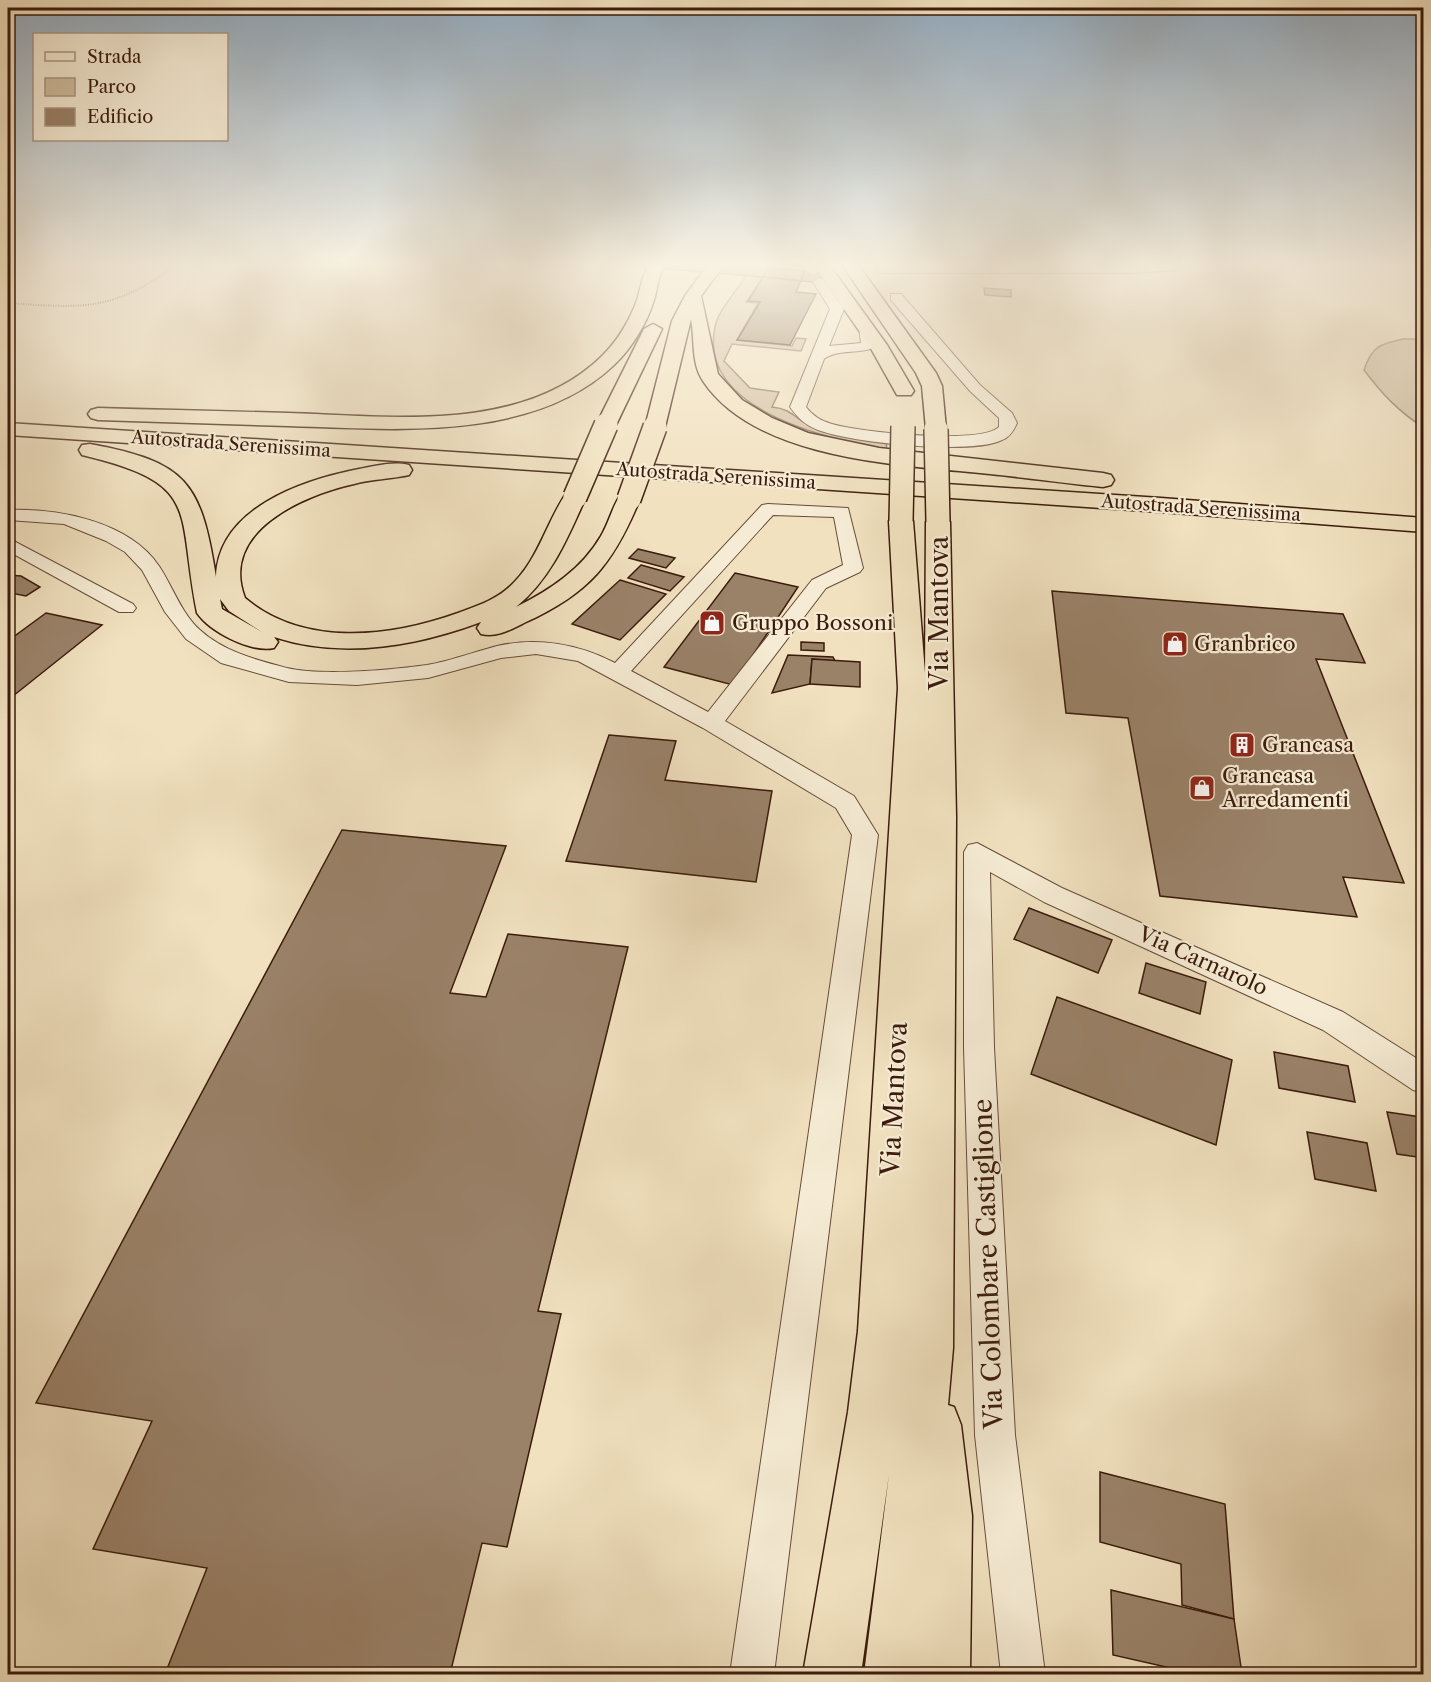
<svg xmlns="http://www.w3.org/2000/svg" width="1431" height="1682" viewBox="0 0 1431 1682" font-family="'Libre Caslon Text',serif">
<style>
.green{fill:#d2bfa1;stroke:#866d56;stroke-width:1.5}
.building{fill:#9a8269;stroke:#3b1b0c;stroke-width:1.5}
.lines{fill:none;stroke-linecap:round;stroke-linejoin:round}
.minor-casing{stroke:#684c39;stroke-width:2}
.highway-casing{stroke:#3b1b0c;stroke-width:3}
.path{stroke:#3b1b0c;stroke-width:2;stroke-dasharray:1 1.5;stroke-linecap:butt}
.minor{fill:#f6ecd5;fill-rule:evenodd}
.highway{fill:#f1e1bf;fill-rule:evenodd}
.highway-bridge-casing{stroke:#3b1b0c;stroke-width:26;stroke-linecap:butt}
.highway-bridge{stroke:#f1e1bf;stroke-width:23}
.labels{text-anchor:middle;stroke-width:4.5;stroke-linejoin:round;paint-order:stroke}
.far-street-label{font-size:18px;fill:#3b1b0c;stroke:#f6ecd5}
.poi-label{font-size:21px;fill:#3b1b0c;stroke:#f6ecd5;text-anchor:start}
.street-label{font-size:21px;fill:#3b1b0c;stroke:#f6ecd5}
.near-street-label{font-size:26px;fill:#3b1b0c;stroke:#f6ecd5}
</style>
<rect width="100%" height="100%" fill="#f1e1bf"/>
<filter id="stains"><feTurbulence type="fractalNoise" baseFrequency=".00333" numOctaves="4"/><feColorMatrix values="0 0 0 0 .2 0 0 0 0 .09 0 0 0 0 .02 0 0 0 .5 -.17"/></filter>
<radialGradient id="worn" r=".72"><stop offset=".6" stop-color="#630" stop-opacity="0"/><stop offset="1" stop-color="#630" stop-opacity=".3"/></radialGradient>
<g class="green">
<path d="M746,276L762,278L746,302L758,303L737,340L792,346L796,338L806,339L801,351L732,344L724,361L750,388L779,392L772,407C795,409 796,422 817,429C838,437 864,437 887,441L886,451C829,438 697,411 715,327C718,310 737,291 746,276Z"/>
<path d="M1403,339H1423V427C1399,412 1382,394 1364,370C1372,346 1380,344 1403,339Z"/>
</g>
<g class="building">
<polygon points="630,266 747,266 769,268 763,277"/>
<polygon points="769,268 805,271 801,281 763,277"/>
<polygon points="805,271 818,272 825,283 801,281"/>
<polygon points="763,277 801,281 796,292 816,294 790,345 737,340 760,302 748,301"/>
<polygon points="984,288 1011,290 1011,297 985,295"/>
<polygon points="638,549 675,558 666,568 629,558"/>
<polygon points="641,565 684,577 670,591 628,578"/>
<polygon points="735,573 798,587 733,685 664,667"/>
<polygon points="8,575 21,576 40,587 26,596 11,593 8,596"/>
<polygon points="620,580 666,594 620,640 572,624"/>
<polygon points="1052,591 1343,614 1365,663 1316,659 1404,883 1343,877 1357,917 1160,896 1128,718 1066,713"/>
<polygon points="46,613 102,625 8,700 8,641"/>
<polygon points="801,642 824,643 824,651 801,650"/>
<polygon points="788,655 833,657 835,661 812,659 810,684 772,693"/>
<polygon points="812,659 860,662 860,687 810,684"/>
<polygon points="609,735 676,741 665,780 772,791 756,882 566,861"/>
<polygon points="342,830 506,846 450,993 486,997 508,934 628,947 538,1311 561,1314 507,1547 482,1543 450,1674 165,1674 207,1568 93,1549 152,1421 36,1403"/>
<polygon points="1029,908 1112,940 1098,973 1014,939"/>
<polygon points="1146,963 1206,982 1200,1014 1139,993"/>
<polygon points="1057,997 1232,1060 1216,1145 1031,1074"/>
<polygon points="1274,1052 1348,1066 1355,1102 1279,1088"/>
<polygon points="1387,1112 1421,1117 1424,1127 1424,1158 1397,1154"/>
<polygon points="1307,1132 1367,1143 1376,1191 1315,1179"/>
<polygon points="1100,1472 1225,1504 1234,1619 1182,1605 1181,1564 1100,1542"/>
<polygon points="1111,1590 1234,1619 1242,1674 1197,1674 1113,1655"/>
</g>
<g class="lines">
<g class="minor-casing">
<g id="minor">
<polygon points="800,266 814,266 819,271 813,275"/>
<polygon points="881,266 1181,266 1175,270 1135,273 877,273 875,270"/>
<path d="M819,278L823,279L844,309L829,346L861,343L859,327L866,323L873,327L876,339L873,348C858,354 837,349 824,359L806,407C813,416 821,421 832,424C859,432 980,445 999,427V418L970,391L891,300V294H901L980,385L1012,413L1017,423C1014,430 1010,437 1002,440C971,455 852,443 818,430C805,425 798,418 790,407L830,309L813,282Z"/>
<path d="M768,504L848,508L863,568L860,572L826,588L725,721L854,796L878,835L774,1674H730L852,835L836,808L703,728L578,661L536,654L501,658L428,678L357,685L289,682L221,663L186,639L165,612L142,570L125,552L106,541L64,524L8,520V510C57,508 129,521 159,566C173,587 181,613 200,630C224,652 257,660 287,668C321,676 391,670 427,665C450,661 474,652 497,646C537,637 579,644 615,663L762,505ZM773,515L834,517L843,565L812,580L708,712L631,671Z"/>
<polygon points="8,538 133,604 136,608 133,612 119,612 8,551"/>
<polygon points="977,843 1062,888 1343,1012 1424,1063 1424,1093 1413,1090 1323,1030 1044,902 990,872 994,1047 1015,1435 1045,1674 1001,1674 975,1435 964,1047 964,852 968,845"/>
</g>
</g>
<g class="highway-casing">
<g id="highway">
<path d="M649,266H665C657,277 658,288 654,300C647,323 632,348 614,365C532,443 392,429 288,426C225,424 161,422 98,420L91,418L88,414L91,410L98,408C161,410 225,411 288,413C390,416 521,434 601,357C617,342 630,320 637,300C641,288 641,277 649,266Z"/>
<path d="M707,266H723L701,296L718,374L742,400L772,418L808,433L879,448L1103,473L1111,475L1114,480L1111,485L1103,487C1065,483 1028,478 990,474C904,465 756,461 703,381C691,363 695,340 691,319L665,427L662,431H648L645,427L672,321L685,296Z"/>
<polygon points="814,266 830,266 887,345 914,391 911,395 897,395 869,345"/>
<polygon points="843,266 859,266 936,373 942,386 946,429 943,433 929,433 926,429 922,386 916,373"/>
<polygon points="653,324 662,329 616,425 613,429 599,429 596,425 644,329"/>
<polygon points="8,423 1161,498 1424,518 1424,532 1161,512 8,435"/>
<path d="M90,444C187,462 201,482 216,577C218,508 303,480 359,469C375,466 393,461 409,465L412,470L409,475C391,479 372,479 354,484C304,495 219,531 245,598C304,648 391,637 458,613C476,606 493,601 507,589C538,563 545,524 567,492H583L586,497C568,537 551,579 516,607C550,590 582,569 601,536C609,523 612,507 621,494H637L640,499C613,564 590,593 524,623C510,630 496,638 481,634L477,628L481,622C414,647 342,659 274,637L278,642L274,648C251,653 210,632 197,613C176,508 203,484 82,455L79,450L82,445ZM220,599L229,611L262,632L222,609Z"/>
<polygon points="901,514 909,516 913,521 925,673 926,522 930,517 946,517 950,522 956,816 953,1348 948,1405 954,1407 961,1425 972,1516 970,1674 864,1674 889,1474 861,1674 803,1674 848,1412 858,1331 898,688 889,521 893,516"/>
</g>
</g>
<g class="path">
<polyline points="768,267 791,268"/>
<path d="M8,303C81,308 113,312 174,266"/>
</g>
<use href="#minor" class="minor"/>
<use href="#highway" class="highway"/>
<g class="highway-bridge-casing">
<g id="highway-bridge">
<polyline points="936,429 938,522"/>
<polyline points="575,497 606,425"/>
<polyline points="629,499 655,427"/>
<polyline points="901,521 903,426"/>
</g>
</g>
<use href="#highway-bridge" class="highway-bridge"/>
</g>
<linearGradient id="sky" x2="0" y2="1"><stop stop-color="#93abbf"/><stop offset="0.53" stop-color="#f9f2e2"/><stop offset="1" stop-color="#f9f2e2" stop-opacity="0"/></linearGradient>
<rect width="1431" height="501" fill="url(#sky)"/>
<defs>
<g id="shop-square" transform="scale(1.35)"><rect x="-9" y="-9" width="18" height="18" rx="4" fill="#8f2418" stroke="#f6ecd5"/><path d="M-5-2.5h2.3a2.7 3.5 0 0 1 5.4 0H5L5.5 6h-11ZM-1.5-2.5h3a1.5 2.3 0 0 0-3 0Z" fill="#fff"/></g>
<g id="building-square" transform="scale(1.35)"><rect x="-9" y="-9" width="18" height="18" rx="4" fill="#8f2418" stroke="#f6ecd5"/><path d="M-4-6H4V6H1V3H-1V6H-4ZM-2.5-4.3h1.7v1.8h-1.7ZM.8-4.3h1.7v1.8H.8ZM-2.5-1h1.7V.8h-1.7ZM.8-1h1.7V.8H.8Z" fill="#fff"/></g>
</defs>
<g fill-rule="evenodd">
<use href="#shop-square" x="712" y="623"/>
<use href="#shop-square" x="1175" y="644"/>
<use href="#building-square" x="1242" y="745"/>
<use href="#shop-square" x="1202" y="788"/>
</g>
<g class="labels">
<g class="far-street-label">
<text transform="translate(231 444) rotate(4)" y="6">Autostrada Serenissima</text>
<text transform="translate(716 476) rotate(4)" y="6">Autostrada Serenissima</text>
<text transform="translate(1201 508) rotate(4)" y="6">Autostrada Serenissima</text>
</g>
<g class="poi-label">
<text x="732" y="630">Gruppo Bossoni</text>
<text x="1194" y="651">Granbrico</text>
<text x="1262" y="752">Grancasa</text>
<text x="1222" y="783">Grancasa<tspan x="1222" dy="24">Arredamenti</tspan></text>
</g>
<g class="street-label">
<text transform="translate(1203 961) rotate(24)" y="7">Via Carnarolo</text>
</g>
<g class="near-street-label">
<text transform="translate(939 613) rotate(-90)" y="9">Via Mantova</text>
<text transform="translate(894 1099) rotate(-87)" y="9">Via Mantova</text>
<text transform="translate(988 1264) rotate(-92)" y="9">Via Colombare Castiglione</text>
</g>
</g>
<rect width="1431" height="1682" fill="none" stroke="#f1e1bf" stroke-width="30"/>
<rect x="9" y="9" width="1413" height="1664" fill="none" stroke="#3b1b0c" stroke-width="3"/>
<rect x="15" y="15" width="1401" height="1652" fill="none" stroke="#3b1b0c" stroke-width="1.5"/>
<rect x="33" y="33" width="195" height="108" fill="#f6ecd5" stroke="#ab9885" stroke-width="1.5"/>
<rect x="45" y="52" width="30" height="9" fill="#f6ecd5" stroke="#ab9885" stroke-width="1.5"/>
<text x="87" y="63" font-size="18" fill="#3b1b0c">Strada</text>
<rect x="45" y="78" width="30" height="18" fill="#d2bfa1" stroke="#ab9885" stroke-width="1.5"/>
<text x="87" y="93" font-size="18" fill="#3b1b0c">Parco</text>
<rect x="45" y="108" width="30" height="18" fill="#9a8269" stroke="#ab9885" stroke-width="1.5"/>
<text x="87" y="123" font-size="18" fill="#3b1b0c">Edificio</text>
<rect width="100%" height="100%" filter="url(#stains)"/>
<rect width="100%" height="100%" fill="url(#worn)"/>
</svg>
